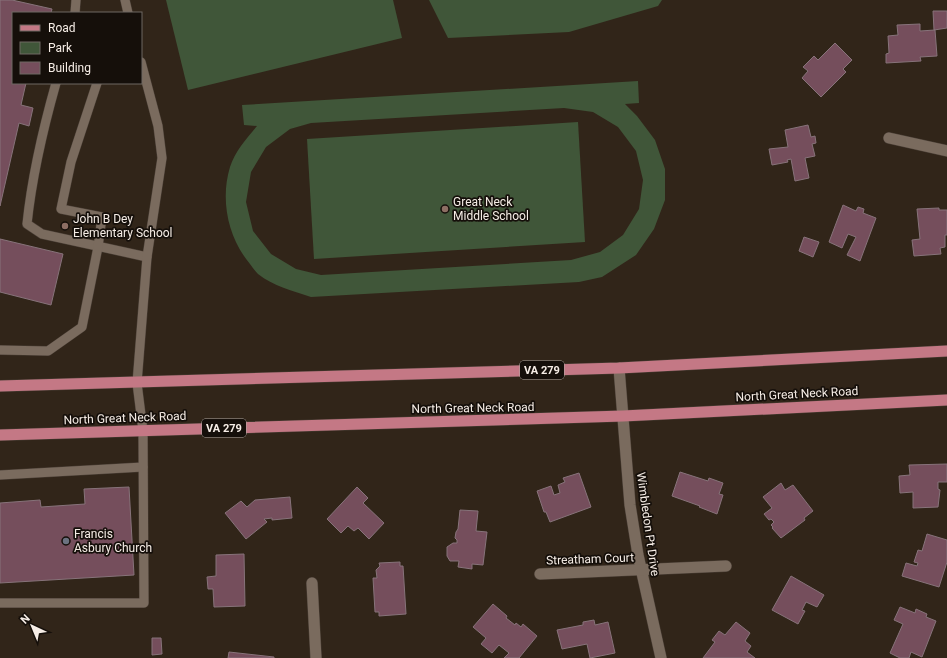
<svg xmlns="http://www.w3.org/2000/svg" width="947" height="658" viewBox="0 0 947 658" font-family="Roboto,sans-serif">
<style>
.green{fill:#405639;fill-rule:evenodd}
.building{fill:#754e5c;stroke:#87737a}
.lines{fill:none;stroke-linecap:round;stroke-linejoin:round}
.service-casing{stroke:#4a3f36;stroke-width:10}
.minor-casing{stroke:#4a3f36;stroke-width:12}
.primary-casing{stroke:#4a3f36;stroke-width:12}
.service{stroke:#7a6b5e;stroke-width:9}
.minor{stroke:#7a6b5e;stroke-width:11}
.primary{stroke:#c47885;stroke-width:11}
.education-dot{fill:#8d6e63;stroke:#150f0a;stroke-width:1.5}
.worship-dot{fill:#6b7280;stroke:#150f0a;stroke-width:1.5}
.labels{text-anchor:middle;stroke-width:3.5;stroke-linejoin:round;paint-order:stroke}
.shield{fill:#150f0a;stroke:#b2aaa4;stroke-width:1}
.shield-label{font-size:11px;font-weight:bold;fill:#f6ede6}
.poi-label{font-size:12px;fill:#f6ede6;stroke:#150f0a;text-anchor:start}
.street-label{font-size:12px;fill:#f6ede6;stroke:#150f0a}
</style>
<rect width="100%" height="100%" fill="#312519"/>
<g class="green">
<polygon points="166,0 393,0 402,38 188,90"/>
<polygon points="429,0 662,0 658,6 569,32 448,38"/>
<path d="M638,81L639,103L625,104L637,116L655,140L665,169V200L654,229L636,255L602,277L579,282L311,297C293,291 273,286 258,274C255,271 252,267 250,264C228,238 220,200 230,167C235,151 247,138 257,126L244,125L242,105ZM564,108L593,112L618,127L636,151L643,180L639,209L623,235L600,252L571,260L321,275L296,269L271,254L253,231L246,202L251,172L266,147L290,129L311,123Z"/>
<polygon points="578,122 585,242 314,259 307,139"/>
</g>
<g class="building">
<polygon points="0,0 12,0 52,9 51,13 13,13 13,83 26,83 21,105 33,108 29,126 19,123 0,206"/>
<polygon points="933,11 947,11 947,28 934,30"/>
<polygon points="920,24 920,31 935,30 937,56 920,57 921,61 886,63 886,54 889,53 888,36 898,35 897,25"/>
<polygon points="835,43 852,60 843,69 846,72 821,97 802,78 808,71 803,67 814,56 818,60"/>
<polygon points="808,125 811,137 815,136 816,143 812,144 815,156 805,158 809,178 795,181 791,159 787,160 788,162 772,165 769,149 788,147 785,130"/>
<polygon points="843,205 856,211 858,207 864,209 863,213 876,218 860,261 847,255 856,237 848,234 842,248 829,242"/>
<polygon points="939,208 939,210 947,210 947,235 945,235 945,247 940,248 941,254 914,256 912,240 920,239 917,209"/>
<polygon points="804,237 819,242 813,257 799,251"/>
<polygon points="0,239 63,254 51,305 0,292"/>
<polygon points="947,464 947,482 938,482 938,489 940,490 938,507 913,508 913,492 900,493 899,476 910,475 909,465"/>
<polygon points="680,472 708,481 709,478 723,483 719,494 723,495 717,514 699,507 700,506 672,496"/>
<polygon points="579,473 591,507 550,522 546,512 544,512 537,491 551,486 554,495 560,493 558,485 565,482 563,478"/>
<polygon points="781,483 785,490 793,485 813,511 804,518 805,520 781,538 772,528 773,527 771,525 774,522 771,519 769,520 764,514 772,508 763,497"/>
<polygon points="129,487 134,575 0,583 0,503 40,500 41,507 85,504 84,489"/>
<polygon points="357,487 368,498 363,503 384,523 369,539 358,528 354,531 348,526 341,533 327,519"/>
<polygon points="290,497 292,518 272,520 272,518 264,519 267,522 246,539 225,513 241,501 247,507 255,500"/>
<polygon points="460,510 478,511 476,531 487,532 483,565 472,564 472,569 458,567 459,561 450,561 447,556 447,547 453,543 457,543 457,540 455,538 456,532 458,529"/>
<polygon points="927,534 947,540 947,562 939,587 902,576 906,563 917,566 918,563 914,562 918,550 922,551"/>
<polygon points="244,554 245,606 214,607 213,589 208,589 207,577 216,576 216,555"/>
<polygon points="400,562 400,566 403,566 406,614 379,616 379,612 375,612 373,578 377,578 376,570 380,566 379,563"/>
<polygon points="791,576 824,595 817,607 806,602 802,610 805,611 798,624 772,610"/>
<polygon points="493,604 507,616 506,618 515,625 516,623 521,627 523,624 537,636 519,658 504,658 509,653 499,645 492,653 481,644 486,638 473,627"/>
<polygon points="900,607 915,613 916,609 927,614 926,617 936,621 922,657 911,652 909,658 900,658 890,653 903,624 894,620"/>
<polygon points="594,620 595,625 608,622 615,653 590,658 587,644 562,649 557,630 583,625 583,622"/>
<polygon points="736,622 750,633 745,641 751,646 747,652 755,658 703,658 715,642 712,640 719,631 725,635"/>
<polygon points="152,638 161,638 162,654 152,655"/>
<polygon points="229,652 274,657 274,658 228,658"/>
</g>
<g class="lines">
<g class="service-casing">
<g id="service">
<polyline points="125,0 128,13"/>
<polyline points="75,13 76,0"/>
<path d="M56,83C43,129 32,176 27,224L42,234L147,257"/>
<polyline points="0,350 48,351 82,327 98,247 102,217 61,209 71,162 97,83"/>
<polyline points="0,475 143,467"/>
<polyline points="0,603 144,603 143,431 137,383 147,257 162,158 158,126 141,62"/>
</g>
</g>
<g class="minor-casing">
<g id="minor">
<polyline points="889,138 947,151"/>
<polyline points="619,368 630,505 638,555 661,658"/>
<polyline points="540,574 726,566"/>
<polyline points="312,583 316,658"/>
</g>
</g>
<g class="primary-casing">
<g id="primary">
<polyline points="0,386 619,368 947,351"/>
<polyline points="0,435 623,416 947,400"/>
</g>
</g>
<use href="#service" class="service"/>
<use href="#minor" class="minor"/>
<use href="#primary" class="primary"/>
</g>
<g class="education-dot">
<circle cx="445" cy="209" r="4"/>
<circle cx="65" cy="226" r="4"/>
</g>
<circle class="worship-dot" cx="66" cy="541" r="4"/>
<g class="labels">
<g class="shield">
<rect x="520" y="361" width="44" height="18" rx="3"/>
<rect x="202" y="419" width="44" height="18" rx="3"/>
</g>
<g class="shield-label">
<text x="542" y="374">VA 279</text>
<text x="224" y="432">VA 279</text>
</g>
<g class="poi-label">
<text x="453" y="206">Great Neck<tspan x="453" dy="14">Middle School</tspan></text>
<text x="73" y="223">John B Dey<tspan x="73" dy="14">Elementary School</tspan></text>
<text x="74" y="538">Francis<tspan x="74" dy="14">Asbury Church</tspan></text>
</g>
<g class="street-label">
<text transform="translate(797 394) rotate(-3)" y="4">North Great Neck Road</text>
<text transform="translate(473 408) rotate(-1)" y="4">North Great Neck Road</text>
<text transform="translate(125 418) rotate(-2)" y="4">North Great Neck Road</text>
<text transform="translate(648 524) rotate(82)" y="4">Wimbledon Pt Drive</text>
<text transform="translate(590 559) rotate(-2)" y="4">Streatham Court</text>
</g>
</g>
<rect x="12" y="12" width="130" height="72" fill="#150f0a" stroke="#6f6862"/>
<rect x="20" y="25" width="20" height="6" fill="#c47885" stroke="#6f6862"/>
<text x="48" y="32" font-size="12" fill="#f6ede6">Road</text>
<rect x="20" y="42" width="20" height="12" fill="#405639" stroke="#6f6862"/>
<text x="48" y="52" font-size="12" fill="#f6ede6">Park</text>
<rect x="20" y="62" width="20" height="12" fill="#754e5c" stroke="#6f6862"/>
<text x="48" y="72" font-size="12" fill="#f6ede6">Building</text>
<g transform="translate(32 626) rotate(316)" stroke="#150f0a" stroke-width="3" paint-order="stroke">
<path d="M0-3L7 15L0 10L-7 15Z" fill="#f6ede6"/>
<text y="-6" font-size="11" font-weight="bold" text-anchor="middle" fill="#f6ede6">N</text>
</g>
</svg>
